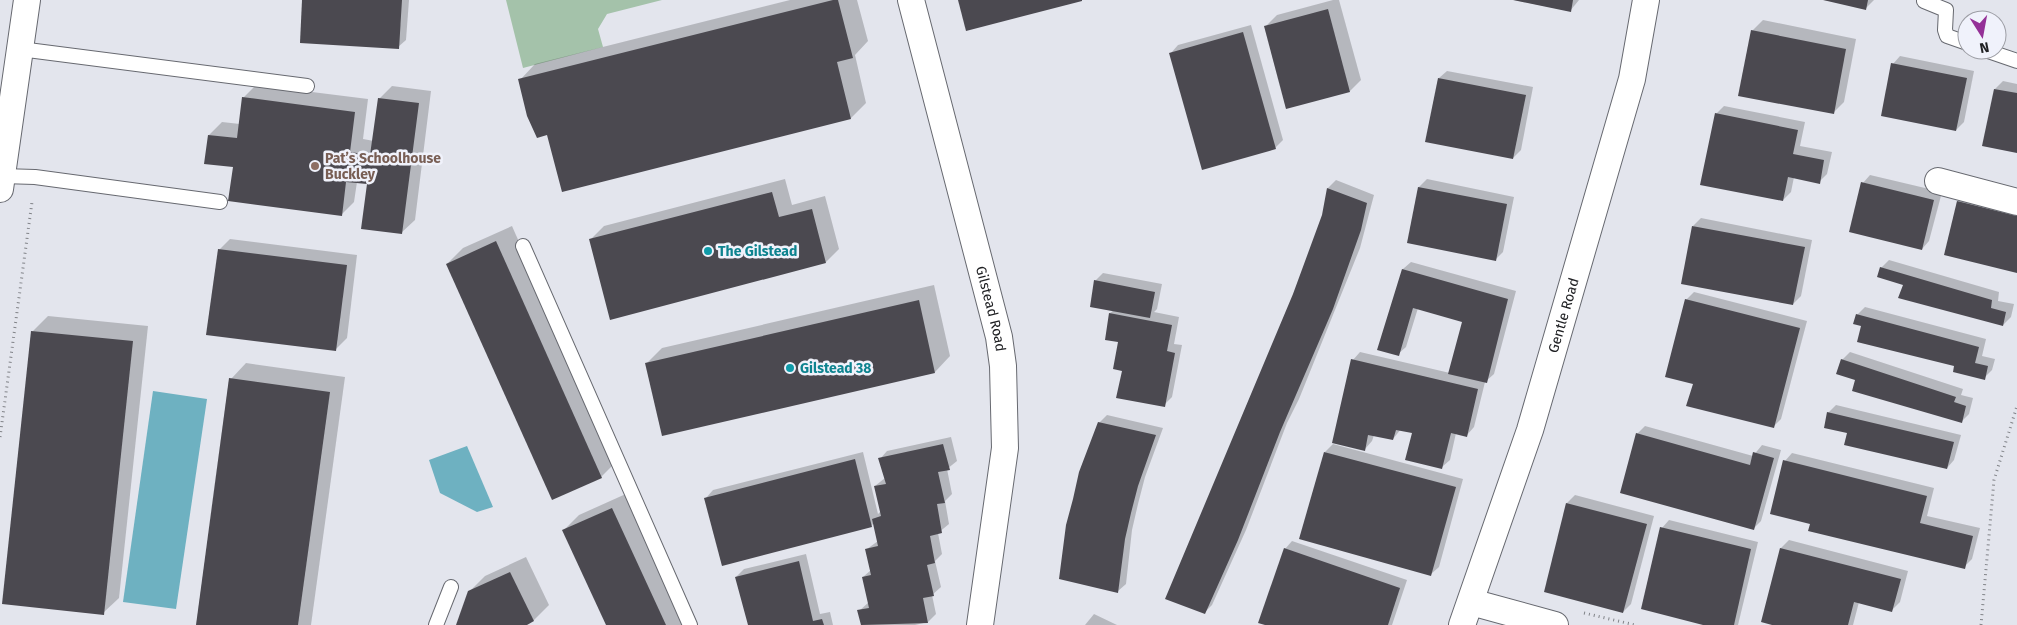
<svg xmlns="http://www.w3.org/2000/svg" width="2017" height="625" viewBox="0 0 2017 625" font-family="'Fira Sans',sans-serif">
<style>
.green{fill:#a4c2aa}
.water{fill:#6eb1c1}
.shadow{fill:#0003}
.building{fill:#4b4950}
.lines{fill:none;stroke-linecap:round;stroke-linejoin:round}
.service-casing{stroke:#676970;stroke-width:16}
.minor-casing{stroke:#676970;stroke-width:28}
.path{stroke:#818388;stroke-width:3;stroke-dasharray:1 4;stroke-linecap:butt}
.service{stroke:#fff;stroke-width:14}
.minor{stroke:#fff;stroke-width:26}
.education-dot{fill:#8d6e63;stroke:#f0f2fb;stroke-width:2}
.culture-dot{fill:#0f9aa8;stroke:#f0f2fb;stroke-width:2}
.labels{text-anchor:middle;stroke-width:5;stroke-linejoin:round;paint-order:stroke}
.education-label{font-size:14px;font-weight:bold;fill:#785e54;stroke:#f0f2fb;text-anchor:start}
.culture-label{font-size:14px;font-weight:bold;fill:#0d838f;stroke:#f0f2fb;text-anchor:start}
.street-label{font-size:14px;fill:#202124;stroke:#f0f2fb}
</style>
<rect width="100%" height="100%" fill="#e3e5ed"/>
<polygon class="green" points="506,0 662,0 607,14 598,29 603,47 523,68"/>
<g class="water">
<polygon points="153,391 207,399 176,609 123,602"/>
<polygon points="467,446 493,507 477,512 440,493 429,460"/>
</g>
<g class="shadow">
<polygon points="304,0 409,0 406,40 398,47"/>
<polygon points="790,0 857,0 868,41 855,55 866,103 851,118 548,133 520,80 535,64"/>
<polygon points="1333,0 1339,0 1361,80 1350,91 1266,26 1277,15"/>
<polygon points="1514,0 1579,0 1570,11"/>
<polygon points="1824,0 1874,0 1866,8"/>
<polygon points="1763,20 1856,39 1844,102 1833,113 1752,31"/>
<polygon points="1251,25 1283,140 1275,148 1171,53 1178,45"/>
<polygon points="1900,56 1974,71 1964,122 1956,130 1893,64"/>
<polygon points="1447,71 1533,87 1521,150 1513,158 1439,78"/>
<polygon points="2003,81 2017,84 2017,151 1995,89"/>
<polygon points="256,85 368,99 363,139 374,141 379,99 392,86 431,91 415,220 401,233 368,183 357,182 354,202 341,215 234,166 209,135 222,122 240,124 243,98"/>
<polygon points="1724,106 1805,122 1800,146 1832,152 1827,174 1819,182 1794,177 1791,192 1783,200 1716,114"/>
<polygon points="1870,175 1942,192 1929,241 1922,249 1863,183"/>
<polygon points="785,179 792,205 825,196 839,249 826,262 590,240 604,226"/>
<polygon points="1427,179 1514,197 1503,252 1495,260 1409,242 1419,187"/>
<polygon points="1336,180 1374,195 1360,248 1299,399 1287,423 1246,530 1212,605 1204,613 1294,295 1323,215 1328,188"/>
<polygon points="1966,194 2017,206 2017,272 1958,201"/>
<polygon points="1701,218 1812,240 1801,296 1793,304 1693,226"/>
<polygon points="512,226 616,462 601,477 447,264 463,248"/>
<polygon points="230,239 357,255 347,338 336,349 219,250"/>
<polygon points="1889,260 1999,292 1998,301 2014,304 2011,317 2003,325 1881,268"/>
<polygon points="1411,262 1516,291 1494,374 1485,382 1474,427 1467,435 1456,433 1450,460 1442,467 1413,432 1401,429 1393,439 1374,435 1372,441 1365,449 1353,360 1360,352 1450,373 1463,321 1418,308 1406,347 1398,354 1403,269"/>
<polygon points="1103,273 1162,284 1157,309 1154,312 1179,317 1174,344 1182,345 1172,397 1164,405 1123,370 1119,341 1110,313 1113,311 1095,281"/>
<polygon points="934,285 950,356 935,372 646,364 662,348"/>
<polygon points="1694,292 1807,321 1781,419 1773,427 1694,383 1686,300"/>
<polygon points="1865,307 1986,339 1982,356 1995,359 1992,370 1984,378 1863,325 1857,315"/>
<polygon points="48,316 148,326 119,598 103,613 32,332"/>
<polygon points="1850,352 1963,389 1961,395 1973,398 1969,414 1962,421 1857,379 1842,360"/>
<polygon points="246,363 345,377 311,625 197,625 231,379"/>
<polygon points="1836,405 1961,435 1954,460 1947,468 1848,432 1828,413"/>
<polygon points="1107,415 1163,428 1145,477 1138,504 1132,530 1126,584 1118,591 1099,423"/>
<polygon points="1645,426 1753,456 1762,445 1781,450 1761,521 1753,529 1637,434"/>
<polygon points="951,437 957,461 947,469 952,494 945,501 949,524 938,533 942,554 935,561 941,587 932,595 936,614 928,622 915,625 862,625 859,611 869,602 863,577 871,570 867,549 878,541 874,523 871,526 706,498 713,490 863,452 878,514 881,511 875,486 885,478 880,459 887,451"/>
<polygon points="1333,444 1463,479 1439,567 1431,574 1325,452"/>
<polygon points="1792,453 1934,488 1927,516 1980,528 1972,559 1964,567 1811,523 1785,461"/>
<polygon points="628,493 688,625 607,625 564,530 579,515"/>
<polygon points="1575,495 1654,516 1631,604 1623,612 1546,591 1567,503"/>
<polygon points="1669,520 1758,542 1738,625 1708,625 1662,528"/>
<polygon points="1789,540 1908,571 1900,602 1892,610 1859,602 1853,625 1777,625 1762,621 1781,548"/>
<polygon points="1292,541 1407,580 1392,625 1269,625 1285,549"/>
<polygon points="806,554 820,614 830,612 833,625 749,625 736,577 744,569"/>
<polygon points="526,557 549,605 534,620 524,625 457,625 469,592 485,576"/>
<polygon points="1094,614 1117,625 1085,625"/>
</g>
<g class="building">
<polygon points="302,0 402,0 399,49 300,43"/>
<polygon points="833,0 838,0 853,58 837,62 851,119 562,192 547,135 537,138 527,116 518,79"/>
<polygon points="958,0 1082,0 1082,1 966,31"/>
<polygon points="1513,0 1573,0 1571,12"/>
<polygon points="1823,0 1868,0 1866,10"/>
<polygon points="1328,9 1350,92 1286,109 1264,26"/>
<polygon points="1751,30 1846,49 1834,114 1738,96"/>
<polygon points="1243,32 1276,149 1202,170 1169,53"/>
<polygon points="1891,63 1967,78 1956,131 1881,116"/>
<polygon points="1438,78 1526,95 1513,159 1425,142"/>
<polygon points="1994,89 2017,93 2017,153 1982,146"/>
<polygon points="242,97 355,112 350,152 370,155 378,98 419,103 402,234 361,229 367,184 346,182 342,216 228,201 233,167 204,164 208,135 237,138"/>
<polygon points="1715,113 1798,130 1793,154 1824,160 1820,184 1788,177 1783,201 1700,185"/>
<polygon points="1861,182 1934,200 1922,250 1849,232"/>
<polygon points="1418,187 1507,204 1496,261 1407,243"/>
<polygon points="1327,188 1367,203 1361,230 1333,309 1280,432 1238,540 1205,614 1165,599 1293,294 1322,215"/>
<polygon points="772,192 779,217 812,209 826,263 610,320 589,239"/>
<polygon points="1957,201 2017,216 2017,273 1944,255"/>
<polygon points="1692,226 1805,247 1793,305 1681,284"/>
<polygon points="496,241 602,478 552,500 446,264"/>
<polygon points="218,249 347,265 336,351 206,335"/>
<polygon points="1880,267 1992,300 1991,308 2006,312 2003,326 1898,298 1903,285 1877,277"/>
<polygon points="1402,269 1508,299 1487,383 1448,374 1462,322 1413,308 1399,356 1377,350"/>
<polygon points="1094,280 1155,292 1150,318 1090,307"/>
<polygon points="1685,299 1800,328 1774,428 1686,406 1693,384 1665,377"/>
<polygon points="919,300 935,373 662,436 645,363"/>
<polygon points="1109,313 1172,325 1167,351 1175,353 1165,407 1116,398 1122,371 1113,369 1118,342 1105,340"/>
<polygon points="1856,314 1979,347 1975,363 1988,366 1985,380 1953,372 1954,366 1857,342 1861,326 1853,324"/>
<polygon points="31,331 133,341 104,615 2,604"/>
<polygon points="1351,359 1478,389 1467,437 1451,433 1442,469 1405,460 1412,433 1396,430 1393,440 1368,435 1365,451 1332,443"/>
<polygon points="1841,359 1956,397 1954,402 1966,406 1962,423 1852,391 1855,380 1836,374"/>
<polygon points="229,378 330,392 298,625 196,625"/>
<polygon points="1827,412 1954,442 1947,469 1844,445 1847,433 1824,428"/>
<polygon points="1098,422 1156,435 1138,486 1131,513 1125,539 1118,593 1059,579 1066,525 1073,499 1079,472"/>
<polygon points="1636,433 1750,465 1753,452 1774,458 1754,530 1620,493"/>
<polygon points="943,444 950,470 938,472 945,503 937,504 942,533 930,536 935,563 927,565 934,596 923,598 928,623 861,625 857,610 869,608 862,577 871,575 865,549 878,546 872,519 881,516 874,486 886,484 878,458"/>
<polygon points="1324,452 1456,487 1431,576 1299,539"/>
<polygon points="855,459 872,527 722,566 704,498"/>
<polygon points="1783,460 1927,496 1920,523 1973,536 1965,569 1808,531 1810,524 1770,514"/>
<polygon points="1566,503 1647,524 1623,613 1544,592"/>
<polygon points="612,508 666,625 606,625 562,530"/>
<polygon points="1660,527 1751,549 1734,625 1703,625 1641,609"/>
<polygon points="1284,548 1400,588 1388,625 1265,625 1258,623"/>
<polygon points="1780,548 1901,579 1892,612 1854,602 1848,625 1772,625 1761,622"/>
<polygon points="799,561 813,621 822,619 824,625 748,625 735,577"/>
<polygon points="510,572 534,621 527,625 456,625 468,591"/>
</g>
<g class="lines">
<g class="service-casing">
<g id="service">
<polyline points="1924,1 1946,10 1945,30 1947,36 1967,43"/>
<polyline points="20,49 307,86"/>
<polyline points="1985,50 2017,61"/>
<polyline points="2,176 35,177 220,202"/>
<polyline points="523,246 690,625"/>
<polyline points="436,625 451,587"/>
</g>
</g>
<g class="minor-casing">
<g id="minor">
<path id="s1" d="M911,0L999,337L1003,366L1005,448L980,625"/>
<polyline points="1938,181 2017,202"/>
<polyline points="0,189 27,0"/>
<polyline points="1471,602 1555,625"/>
<path id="s2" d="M1462,625L1530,430L1632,79L1646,0"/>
</g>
</g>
<g class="path">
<polyline points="0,437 32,202"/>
<polyline points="1584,613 1635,625"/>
<polyline points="1981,625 1994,480 2017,406"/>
</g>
<use href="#service" class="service"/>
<use href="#minor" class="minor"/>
</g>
<circle class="education-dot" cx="315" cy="166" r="5"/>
<g class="culture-dot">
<circle cx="708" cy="251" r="5"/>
<circle cx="790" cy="368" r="5"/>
</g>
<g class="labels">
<g class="education-label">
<text x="325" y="163">Pat’s Schoolhouse<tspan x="325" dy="16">Buckley</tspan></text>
</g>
<g class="culture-label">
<text x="718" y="256">The Gilstead</text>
<text x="800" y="373">Gilstead 38</text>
</g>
<g class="street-label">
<text dy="5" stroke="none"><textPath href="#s1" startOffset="319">Gilstead Road</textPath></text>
<text dy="5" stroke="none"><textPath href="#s2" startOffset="326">Gentle Road</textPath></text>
</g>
</g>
<g transform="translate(1982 35) rotate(169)"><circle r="24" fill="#f0f2fb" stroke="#9d9ea5"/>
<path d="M0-4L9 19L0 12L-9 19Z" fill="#943097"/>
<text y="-8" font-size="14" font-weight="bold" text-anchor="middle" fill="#202124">N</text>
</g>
</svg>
